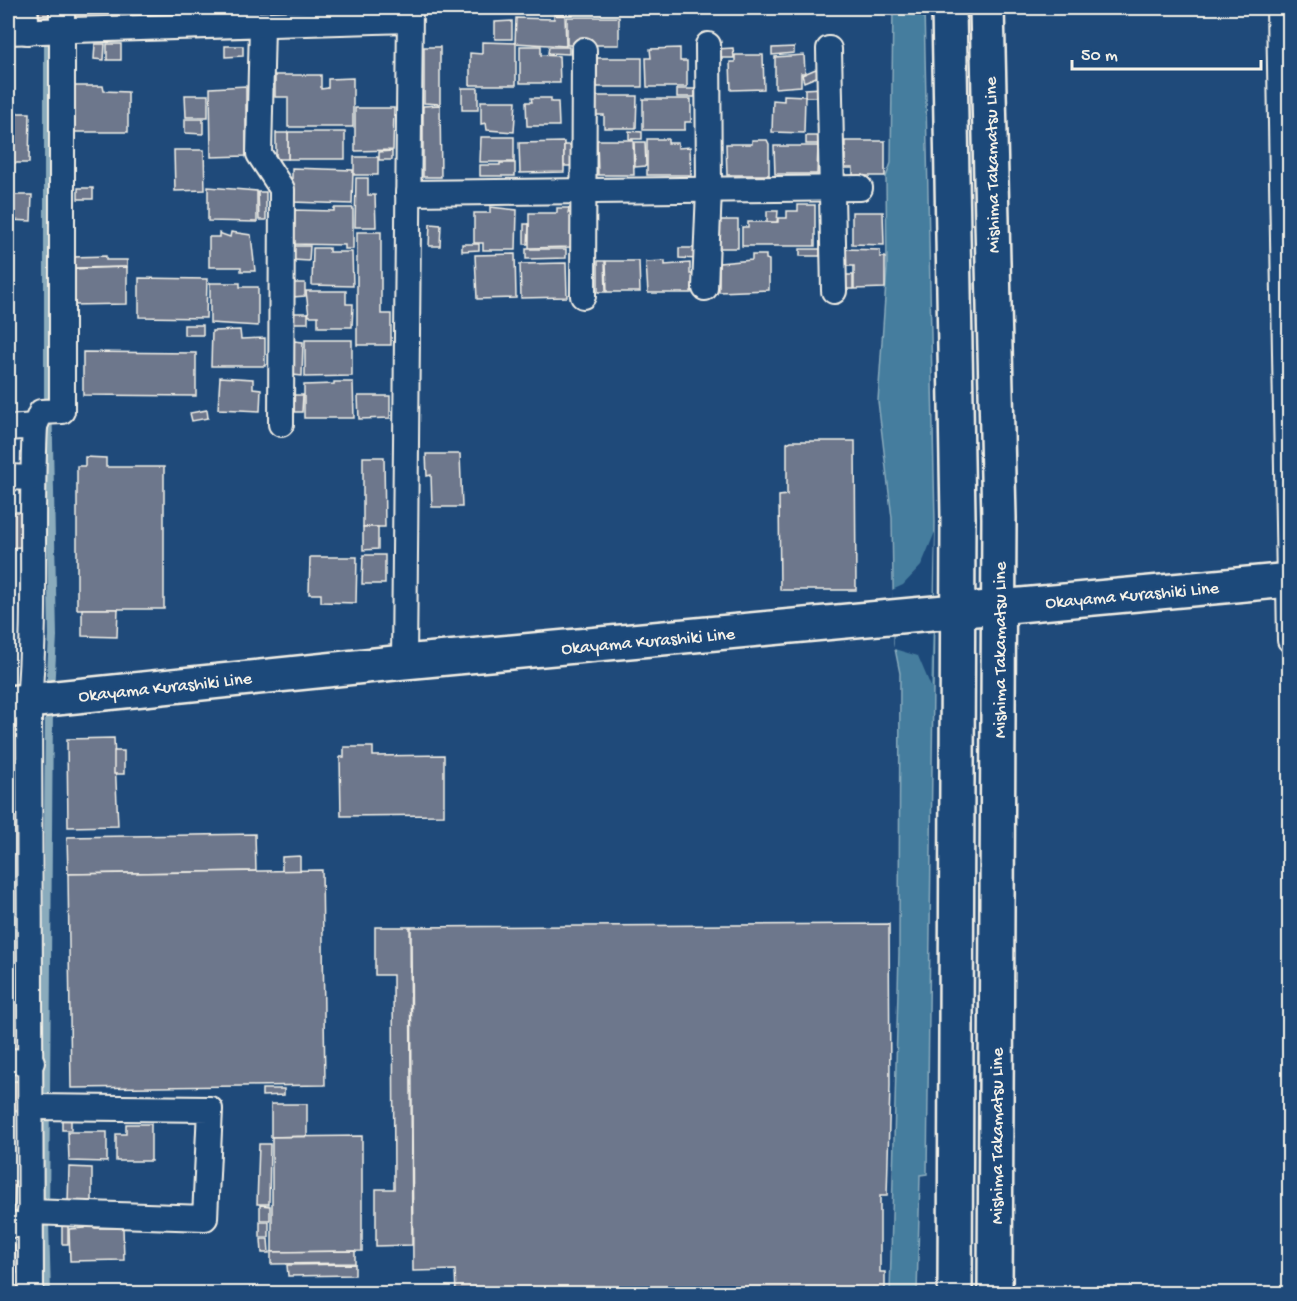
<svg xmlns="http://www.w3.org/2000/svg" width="1297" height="1301" viewBox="0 0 1297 1301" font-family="'Gochi Hand',sans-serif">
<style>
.built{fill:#36587f}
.water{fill:#447d9e;stroke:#8aabbc;stroke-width:1.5}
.pier{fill:#1f4a7a}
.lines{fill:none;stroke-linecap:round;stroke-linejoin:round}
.stream{stroke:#8aabbc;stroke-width:8}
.building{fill:#6d778c;stroke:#f4f1e8;stroke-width:1.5}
.minor-casing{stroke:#f4f1e8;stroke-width:28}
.secondary-casing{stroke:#f4f1e8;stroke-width:38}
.primary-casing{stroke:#f4f1e8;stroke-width:38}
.minor{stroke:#1f4a7a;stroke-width:24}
.secondary{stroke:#1f4a7a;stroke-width:33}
.primary{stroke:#1f4a7a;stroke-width:33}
.labels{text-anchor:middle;stroke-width:5;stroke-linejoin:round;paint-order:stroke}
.street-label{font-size:18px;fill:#f4f1e8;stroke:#1f4a7a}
</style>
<rect width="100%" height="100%" fill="#1f4a7a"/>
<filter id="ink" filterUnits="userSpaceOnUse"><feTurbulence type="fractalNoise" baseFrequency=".0167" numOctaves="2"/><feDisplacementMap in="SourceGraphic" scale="12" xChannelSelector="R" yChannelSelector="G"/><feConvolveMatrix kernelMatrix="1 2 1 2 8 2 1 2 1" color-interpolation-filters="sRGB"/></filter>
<g filter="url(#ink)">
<polygon class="built" points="8,989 24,989 23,1042 13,1053 8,1053"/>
<polygon class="water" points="893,8 924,8 935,522 927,1174 920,1175 917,1294 890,1293 899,953 900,673 894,644 892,518 878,401 887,268 886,177 891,163"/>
<polygon class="pier" points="935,532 931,687 918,656 894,649 892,590 903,585 921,566"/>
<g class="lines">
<g class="stream">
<polyline points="48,35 48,394 53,636 50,692"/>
<polyline points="47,1294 45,1223 49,707"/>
</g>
</g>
<g class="building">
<polygon points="39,8 55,8 55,16 39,17"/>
<polygon points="72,8 107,8 107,16 72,18"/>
<polygon points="116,8 219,8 219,10 117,13"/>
<polygon points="554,15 565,15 566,46 515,43 516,18 554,19"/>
<rect x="567" y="17" width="52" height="28"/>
<polygon points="512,21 512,39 495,39 495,22"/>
<polygon points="482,42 516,43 516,85 470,85 470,53 482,54"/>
<polygon points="95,44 105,44 104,60 94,59"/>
<rect x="107" y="44" width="14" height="16"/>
<polygon points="225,46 243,46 243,56 225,57"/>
<polygon points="520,46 541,46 541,55 559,56 560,83 520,83"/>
<polygon points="424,47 440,47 440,104 424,103"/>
<polygon points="549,47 569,47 569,54 548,53"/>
<polygon points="794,47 794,53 772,55 772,48"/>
<polygon points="680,48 680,61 687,61 687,87 647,87 646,58 651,58 650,49"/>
<polygon points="733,48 734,58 717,58 716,49"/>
<polygon points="735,55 763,55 764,89 731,90 730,62 735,62"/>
<polygon points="804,55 805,73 801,73 801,86 775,88 775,57"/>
<rect x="597" y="58" width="45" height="29"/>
<polygon points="818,68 821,75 804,82 802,75"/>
<polygon points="275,75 321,75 321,89 328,88 328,79 353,78 353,127 288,127 288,97 275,97"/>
<polygon points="74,86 103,86 104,91 128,92 128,132 75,132"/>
<polygon points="246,86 246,156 211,157 210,88"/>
<rect x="462" y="88" width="16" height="22"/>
<polygon points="822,88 822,97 805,97 805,89"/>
<rect x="677" y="89" width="18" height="8"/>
<polygon points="185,95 208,95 208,117 186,117"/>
<polygon points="784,95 805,96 804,133 772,132 773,100 784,101"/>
<polygon points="596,96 637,96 636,128 604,128 604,115 596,115"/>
<polygon points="531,98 551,98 551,102 558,102 559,126 527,126 526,102 532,102"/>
<polygon points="643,99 691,99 691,122 685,122 685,130 643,130"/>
<polygon points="481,101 516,101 514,132 487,130 486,123 481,124"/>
<polygon points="440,105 441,177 423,177 423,106"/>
<polygon points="355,108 394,108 393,150 355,151"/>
<polygon points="8,113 30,113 29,163 10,163 10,171 8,171"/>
<polygon points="185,119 203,119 203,134 185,133"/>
<polygon points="629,131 642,132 642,139 629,139"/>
<rect x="288" y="132" width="57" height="27"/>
<rect x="276" y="133" width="12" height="26"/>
<rect x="806" y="136" width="18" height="8"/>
<polygon points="481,137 514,137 514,162 480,162"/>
<polygon points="647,139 668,139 668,143 678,143 678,148 690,147 691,175 647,175"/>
<polygon points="597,140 633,140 634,175 598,175"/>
<polygon points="752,140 767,140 769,144 769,175 727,175 726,144 752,144"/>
<polygon points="845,141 885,141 885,176 853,176 853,168 845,168"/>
<polygon points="564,142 564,172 520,173 519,143"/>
<polygon points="634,142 645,142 646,166 635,167"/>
<polygon points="564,145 572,145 571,166 564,166"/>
<polygon points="774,146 818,146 817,174 775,174"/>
<polygon points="174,150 204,150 205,190 175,191"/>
<polygon points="392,151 392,160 379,160 379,152"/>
<rect x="354" y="157" width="24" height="18"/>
<polygon points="500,163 515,163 515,176 480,176 480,165 500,165"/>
<polygon points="292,168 353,170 352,204 292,202"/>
<polygon points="356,178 368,178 368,195 375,195 376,227 355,227"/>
<polygon points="208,187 257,191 257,222 208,221"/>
<rect x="78" y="188" width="15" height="11"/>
<polygon points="258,192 266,192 266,220 259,220"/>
<polygon points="8,195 32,195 31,221 8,220"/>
<polygon points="798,205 815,205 815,246 742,246 742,227 748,227 748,222 778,222 778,218 787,218 787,211 798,211"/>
<polygon points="490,207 517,210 516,250 483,250 483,243 474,243 474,213 490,213"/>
<polygon points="334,208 353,208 353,249 345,249 345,245 292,244 292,210 334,211"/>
<polygon points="557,208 569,208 568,213 571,213 571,247 529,248 529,213 557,213"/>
<polygon points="767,211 778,211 777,222 767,222"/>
<polygon points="852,212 883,212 884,245 852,244"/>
<rect x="718" y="220" width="20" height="28"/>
<polygon points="430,224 441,225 440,246 429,246"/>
<polygon points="524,224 529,224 528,244 524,244"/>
<polygon points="231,232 251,235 255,271 241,271 241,267 209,267 209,237 219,237 219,233 230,237"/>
<polygon points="357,232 381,232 381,314 391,314 391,345 357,345"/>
<polygon points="462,244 479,244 479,250 462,251"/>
<polygon points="294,246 310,246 309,261 293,260"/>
<polygon points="313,248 329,248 329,252 352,252 353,286 312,285"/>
<polygon points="679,248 698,248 698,259 679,258"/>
<polygon points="526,249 566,249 566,258 526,259"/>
<rect x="800" y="249" width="20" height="7"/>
<polygon points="844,249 880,250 880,257 885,257 885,288 854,289 854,266 844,266"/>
<polygon points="515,254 516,298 477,299 475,255"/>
<polygon points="752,255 766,255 766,259 769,260 769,290 719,292 719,263 752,260"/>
<polygon points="106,256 106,260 127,260 127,267 72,268 72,257"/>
<polygon points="598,261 605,261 606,292 598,292"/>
<polygon points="606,261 639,261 640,292 607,292"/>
<polygon points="665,261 665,265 690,263 690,274 698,274 697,291 691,291 691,293 648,293 646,262"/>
<polygon points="566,263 567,297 521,298 520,264"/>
<polygon points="127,267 127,304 71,305 71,269"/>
<rect x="844" y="275" width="9" height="14"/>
<polygon points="139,278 207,279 206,318 139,317"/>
<polygon points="210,283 240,283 240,287 258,287 258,326 210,323"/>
<polygon points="293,283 305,283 305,296 293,297"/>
<polygon points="306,291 346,291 346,304 353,304 352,327 318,327 318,316 309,316"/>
<rect x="294" y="313" width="14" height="10"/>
<rect x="184" y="325" width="19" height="10"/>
<polygon points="240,330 241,339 265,338 265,366 211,366 212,331"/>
<polygon points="305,340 352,340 352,376 305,377"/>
<polygon points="294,341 303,342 302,376 293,375"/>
<polygon points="83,352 196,353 196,396 83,395"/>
<polygon points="220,377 253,379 253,388 261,389 260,411 218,409"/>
<polygon points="334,382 353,382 354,418 304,418 304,385 334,384"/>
<polygon points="294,395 303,395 302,412 293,412"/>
<polygon points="358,396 390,396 390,418 359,419"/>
<polygon points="207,410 208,418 192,421 190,413"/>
<polygon points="791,441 855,441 856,590 780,590 779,496 787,495 787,443"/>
<polygon points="426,454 460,454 462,507 432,507 431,475 427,476"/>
<polygon points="85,457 106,458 106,467 164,467 164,609 77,609 77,466 85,466"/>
<polygon points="363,457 384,457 385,527 363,527"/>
<polygon points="8,512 21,512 22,547 8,548"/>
<polygon points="363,527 378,527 378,549 363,550"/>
<polygon points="363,555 385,555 385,584 362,584"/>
<polygon points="310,557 357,557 356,603 321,602 321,594 309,594"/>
<polygon points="82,609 118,609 117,637 82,636"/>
<polygon points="114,738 118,826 68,827 67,739"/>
<polygon points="344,747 373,747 373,756 444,755 444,815 341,816 340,757 344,757"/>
<rect x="114" y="751" width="10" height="23"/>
<polygon points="255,834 256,871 68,874 67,837"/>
<polygon points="300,856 300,871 282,871 282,857"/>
<polygon points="8,866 10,866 12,967 8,967"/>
<polygon points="322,870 325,1085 71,1088 68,874"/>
<polygon points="889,924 890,1085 887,1196 880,1196 880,1272 885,1272 885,1294 456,1294 455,1270 413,1271 411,927"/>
<polygon points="375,927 410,927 412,1245 376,1246 376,1189 394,1189 393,975 375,975"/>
<rect x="8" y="1081" width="10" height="30"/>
<polygon points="262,1089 284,1089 284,1095 262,1096"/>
<polygon points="271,1104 307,1104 307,1136 271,1137"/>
<rect x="62" y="1116" width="9" height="14"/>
<polygon points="126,1124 151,1124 151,1161 116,1161 116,1134 126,1134"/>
<polygon points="68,1132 107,1132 107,1162 69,1161"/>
<polygon points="362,1136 362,1251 272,1252 272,1137"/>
<polygon points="259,1144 270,1144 269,1204 257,1204"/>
<polygon points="69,1167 92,1168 92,1202 68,1203"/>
<polygon points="8,1181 15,1181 14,1213 8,1212"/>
<polygon points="260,1205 270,1206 270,1220 260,1220"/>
<rect x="260" y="1222" width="9" height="15"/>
<rect x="62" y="1224" width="6" height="20"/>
<polygon points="85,1224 95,1224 95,1228 123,1228 124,1260 70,1261 69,1229 85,1228"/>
<polygon points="261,1239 268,1239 269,1253 262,1253"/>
<polygon points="8,1245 15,1245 16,1273 8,1273"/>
<polygon points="355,1251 355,1263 271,1264 271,1252"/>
<polygon points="355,1264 355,1275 288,1276 287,1265"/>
</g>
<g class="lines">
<g class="minor-casing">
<g id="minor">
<polyline points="25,8 27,32"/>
<polyline points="1279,8 1290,640"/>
<polyline points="262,25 259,154 282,189 281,424"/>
<polyline points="8,32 409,20"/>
<polyline points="829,49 834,291"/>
<polyline points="408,193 860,188"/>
<polyline points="705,288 709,190 708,45"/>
<polyline points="583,296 584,50"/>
<polyline points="35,426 41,412 62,411 62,8"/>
<path d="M8,428L35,426C30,518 37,609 29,701L31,1294"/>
<polyline points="8,477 32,478"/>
<polyline points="404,662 410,8"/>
<polyline points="8,1061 32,1062"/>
<polyline points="30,1212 205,1218 210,1109 32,1107"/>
<polyline points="8,1225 30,1225"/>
</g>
</g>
<g class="secondary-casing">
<polyline id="secondary" points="8,703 404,662 1290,580"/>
</g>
<g class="primary-casing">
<g id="primary">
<polyline points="949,8 958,517 955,1294"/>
<polyline points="987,8 999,518 995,1294"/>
</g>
</g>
<use href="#minor" class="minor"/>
<use href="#secondary" class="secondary"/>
<use href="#primary" class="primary"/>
</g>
</g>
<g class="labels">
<g class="street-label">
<text transform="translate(991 165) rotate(-91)" y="6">Mishima Takamatsu Line</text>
<text transform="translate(1132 594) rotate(-5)" y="6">Okayama Kurashiki Line</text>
<text transform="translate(648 640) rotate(-5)" y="6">Okayama Kurashiki Line</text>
<text transform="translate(999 650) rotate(-90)" y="6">Mishima Takamatsu Line</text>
<text transform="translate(165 686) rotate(-6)" y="6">Okayama Kurashiki Line</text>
<text transform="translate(996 1136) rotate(-90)" y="6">Mishima Takamatsu Line</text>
</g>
</g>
<rect width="1297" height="1301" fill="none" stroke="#1f4a7a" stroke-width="30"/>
<rect x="15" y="15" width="1267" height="1271" fill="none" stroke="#f4f1e8" stroke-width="2" filter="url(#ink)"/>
<path d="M1072 60v9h189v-9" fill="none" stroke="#f4f1e8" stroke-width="3"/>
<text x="1081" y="60" font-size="18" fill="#f4f1e8" stroke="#1f4a7a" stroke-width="4.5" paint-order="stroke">50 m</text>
</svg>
